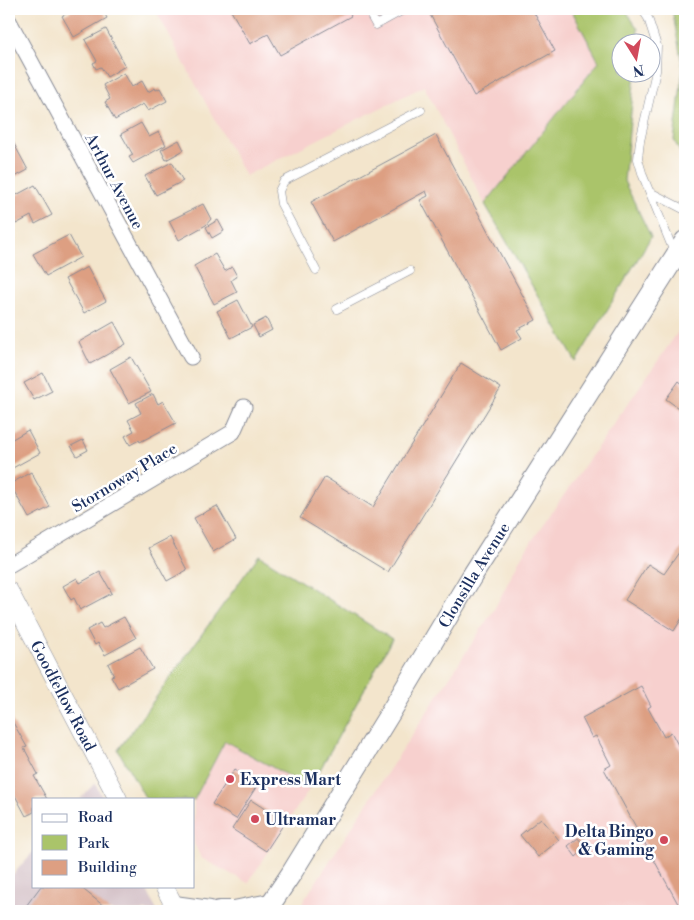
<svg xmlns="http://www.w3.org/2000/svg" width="694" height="920" viewBox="0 0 694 920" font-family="'Libre Bodoni',serif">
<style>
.built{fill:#f7d0ce}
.industrial{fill:#d2bec4}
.green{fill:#aac46a;stroke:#627a64}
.building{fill:#dd9f82}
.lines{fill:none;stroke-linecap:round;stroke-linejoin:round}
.service-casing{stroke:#878a95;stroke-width:9}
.minor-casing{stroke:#878a95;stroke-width:17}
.tertiary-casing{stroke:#878a95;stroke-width:19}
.secondary-casing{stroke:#878a95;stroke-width:22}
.service{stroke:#fff;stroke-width:8}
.minor{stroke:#fff;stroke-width:15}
.tertiary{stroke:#fff;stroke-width:18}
.secondary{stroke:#fff;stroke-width:20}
.poi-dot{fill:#d1495b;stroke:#fff;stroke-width:2}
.labels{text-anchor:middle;stroke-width:5;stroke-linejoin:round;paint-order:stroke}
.street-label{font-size:16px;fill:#1b2f5e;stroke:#fff}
.poi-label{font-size:16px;font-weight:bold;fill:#1b2f5e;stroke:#fff;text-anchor:start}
</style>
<rect width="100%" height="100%" fill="#fff"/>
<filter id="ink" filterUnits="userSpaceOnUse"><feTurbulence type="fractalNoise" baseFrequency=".02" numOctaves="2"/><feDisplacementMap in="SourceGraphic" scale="10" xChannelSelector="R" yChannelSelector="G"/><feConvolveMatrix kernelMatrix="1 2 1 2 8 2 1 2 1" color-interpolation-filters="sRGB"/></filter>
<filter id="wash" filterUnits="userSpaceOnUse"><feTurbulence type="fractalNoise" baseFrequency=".0096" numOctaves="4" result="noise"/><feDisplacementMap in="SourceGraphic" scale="20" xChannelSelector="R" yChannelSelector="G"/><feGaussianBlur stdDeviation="1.12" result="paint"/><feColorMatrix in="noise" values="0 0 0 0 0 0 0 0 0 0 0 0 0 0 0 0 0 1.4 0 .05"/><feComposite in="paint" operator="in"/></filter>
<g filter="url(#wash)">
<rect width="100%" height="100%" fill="#f3e5cc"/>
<g class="built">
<polygon points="155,9 571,9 599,62 485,204 424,86 245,176"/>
<polygon points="685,322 685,911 297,911 495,608 522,555"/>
<polygon points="225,741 310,788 248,883 201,858 194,843 194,800"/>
</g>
<g class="industrial">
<polygon points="95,783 103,799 80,799"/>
<polygon points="34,851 34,886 145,886 157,911 9,911 9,879"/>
</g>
<g class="green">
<polygon points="571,9 625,9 638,29 637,42 622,42 622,72 635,73 624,181 651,237 576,362 485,204 599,62"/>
<polygon points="672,9 685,9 685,162 674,140 683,69"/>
<polygon points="259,555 392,639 310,788 225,741 194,800 146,799 118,750"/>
</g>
<g id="blocks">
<g class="building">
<polygon points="74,9 102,9 107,18 74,37 62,16"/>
<polygon points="230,9 347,9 351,16 280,55 268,34 250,44"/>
<polygon points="427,9 532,9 555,51 474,96"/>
<polygon points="106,29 121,57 120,57 125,66 107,77 101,67 96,69 93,63 97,61 85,40"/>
<polygon points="124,73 132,87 142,81 148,92 155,88 156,90 160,88 167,101 148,111 143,104 115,120 105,102 110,99 103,85"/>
<polygon points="141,123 149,137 159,132 166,145 133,163 129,157 133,155 121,134"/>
<polygon points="436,135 536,320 517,330 522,338 501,350 420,200 428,196 426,191 333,242 311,202"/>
<polygon points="179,140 184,150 166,160 161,150"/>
<polygon points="13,142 28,170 9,180 9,145"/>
<polygon points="172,162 183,181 156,195 145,176"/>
<polygon points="35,185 52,215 35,224 31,216 16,224 9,212 9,199"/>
<polygon points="203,204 211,219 206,225 179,240 169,221"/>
<polygon points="218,220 224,231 212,238 206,227"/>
<polygon points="69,235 81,257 46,276 33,254"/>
<polygon points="215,254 225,271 232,267 237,276 231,280 237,292 214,304 194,266"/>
<polygon points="87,267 106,301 84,313 65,279"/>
<polygon points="238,300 252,327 231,338 217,311"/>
<polygon points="266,318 272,330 259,337 253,325"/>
<polygon points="114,322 126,344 90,364 79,342"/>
<polygon points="131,357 151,392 129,403 110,369"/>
<polygon points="461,363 501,388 388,572 300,518 325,477 373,507"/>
<polygon points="43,373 52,391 34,400 24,383"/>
<polygon points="679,381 685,386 685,413 666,399"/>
<polygon points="153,394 158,404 163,401 176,423 140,442 139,440 130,445 125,436 134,431 128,420 141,413 136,403"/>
<polygon points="28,430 40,453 9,470 9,441"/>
<polygon points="83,440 88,450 77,456 71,446"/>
<polygon points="31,472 50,507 29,518 10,484"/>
<polygon points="217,506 236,539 213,552 194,518"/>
<polygon points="170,537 187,570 167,581 149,548"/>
<polygon points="682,548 685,550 685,613 674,631 625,600 648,564 664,574"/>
<polygon points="100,572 112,593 80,610 74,598 71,600 63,586 77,578 80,583"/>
<polygon points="124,617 136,638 105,655 98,643 95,645 87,630 100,623 103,628"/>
<polygon points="140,647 153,669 118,688 111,676 114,675 108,664"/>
<polygon points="641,686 651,706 648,708 664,737 671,732 685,758 685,911 682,911 604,769 611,765 596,736 592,738 582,718"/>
<polygon points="11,719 27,747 24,748 38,774 34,776 47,799 34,799 34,812 26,816 11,788 14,786 9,777 9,720"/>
<polygon points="235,769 258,784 236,819 212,804"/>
<polygon points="251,800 285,822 266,851 232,829"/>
<polygon points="541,818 559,840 538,857 520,835"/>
<polygon points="578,838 586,848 576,857 568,846"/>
<polygon points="41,886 79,886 110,911 32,911 26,906"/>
</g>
</g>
</g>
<g filter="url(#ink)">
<use href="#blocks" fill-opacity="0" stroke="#878a95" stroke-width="1"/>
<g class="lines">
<g class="service-casing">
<g id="service">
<polyline points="367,9 376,25 405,9"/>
<polyline points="642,9 648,18 657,46 656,71 640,141 638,159 643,176 674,252"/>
<polyline points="650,192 685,210"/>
<polyline points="316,270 281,204 279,191 284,181 421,110"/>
<polyline points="337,309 410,271"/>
</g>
</g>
<g class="minor-casing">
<g id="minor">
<polyline points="9,21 191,357"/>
<polyline points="9,565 233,432 244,407"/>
</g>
</g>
<g class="tertiary-casing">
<g id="tertiary">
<path id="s1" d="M9,591L118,799"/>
<polyline points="164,886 177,911"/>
</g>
</g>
<g class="secondary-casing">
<g id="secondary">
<polyline points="174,906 210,911"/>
<polyline points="219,911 234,911 270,904"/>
<path id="s2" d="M266,911L291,874L389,715L472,576L685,241"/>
</g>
</g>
<use href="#service" class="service"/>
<use href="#minor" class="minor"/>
<use href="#tertiary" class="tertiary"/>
<use href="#secondary" class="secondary"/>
</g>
</g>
<g class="poi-dot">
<circle cx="230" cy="779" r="5"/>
<circle cx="255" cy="819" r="5"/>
<circle cx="664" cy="840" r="5"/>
</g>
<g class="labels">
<g class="street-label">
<text transform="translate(115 181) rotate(62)" y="6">Arthur Avenue</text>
<text transform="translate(124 477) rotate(-31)" y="6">Stornoway Place</text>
<text dy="6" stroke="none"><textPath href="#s2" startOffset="395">Clonsilla Avenue</textPath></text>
<text dy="6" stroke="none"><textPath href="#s1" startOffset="118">Goodfellow Road</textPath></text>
</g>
<g class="poi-label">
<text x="240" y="785">Express Mart</text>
<text x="265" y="825">Ultramar</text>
<text x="654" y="837" text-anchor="end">Delta Bingo<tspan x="654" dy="18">&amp; Gaming</tspan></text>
</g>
</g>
<rect width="694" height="920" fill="none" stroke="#fff" stroke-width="30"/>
<rect x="32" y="798" width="162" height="90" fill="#ffffff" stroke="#a4acbf"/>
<rect x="42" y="814" width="25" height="8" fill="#ffffff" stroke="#a4acbf"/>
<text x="78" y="822" font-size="15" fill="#1b2f5e">Road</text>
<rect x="42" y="835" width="25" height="15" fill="#aac46a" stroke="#a4acbf"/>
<text x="78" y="848" font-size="15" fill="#1b2f5e">Park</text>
<rect x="42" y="860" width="25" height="15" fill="#dd9f82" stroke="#a4acbf"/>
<text x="78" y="872" font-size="15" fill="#1b2f5e">Building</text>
<g transform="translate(636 58) rotate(169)"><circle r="24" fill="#ffffff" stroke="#a4acbf"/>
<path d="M0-4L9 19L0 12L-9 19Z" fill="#d1495b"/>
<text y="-8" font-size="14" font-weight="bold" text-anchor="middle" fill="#1b2f5e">N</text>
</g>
</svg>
